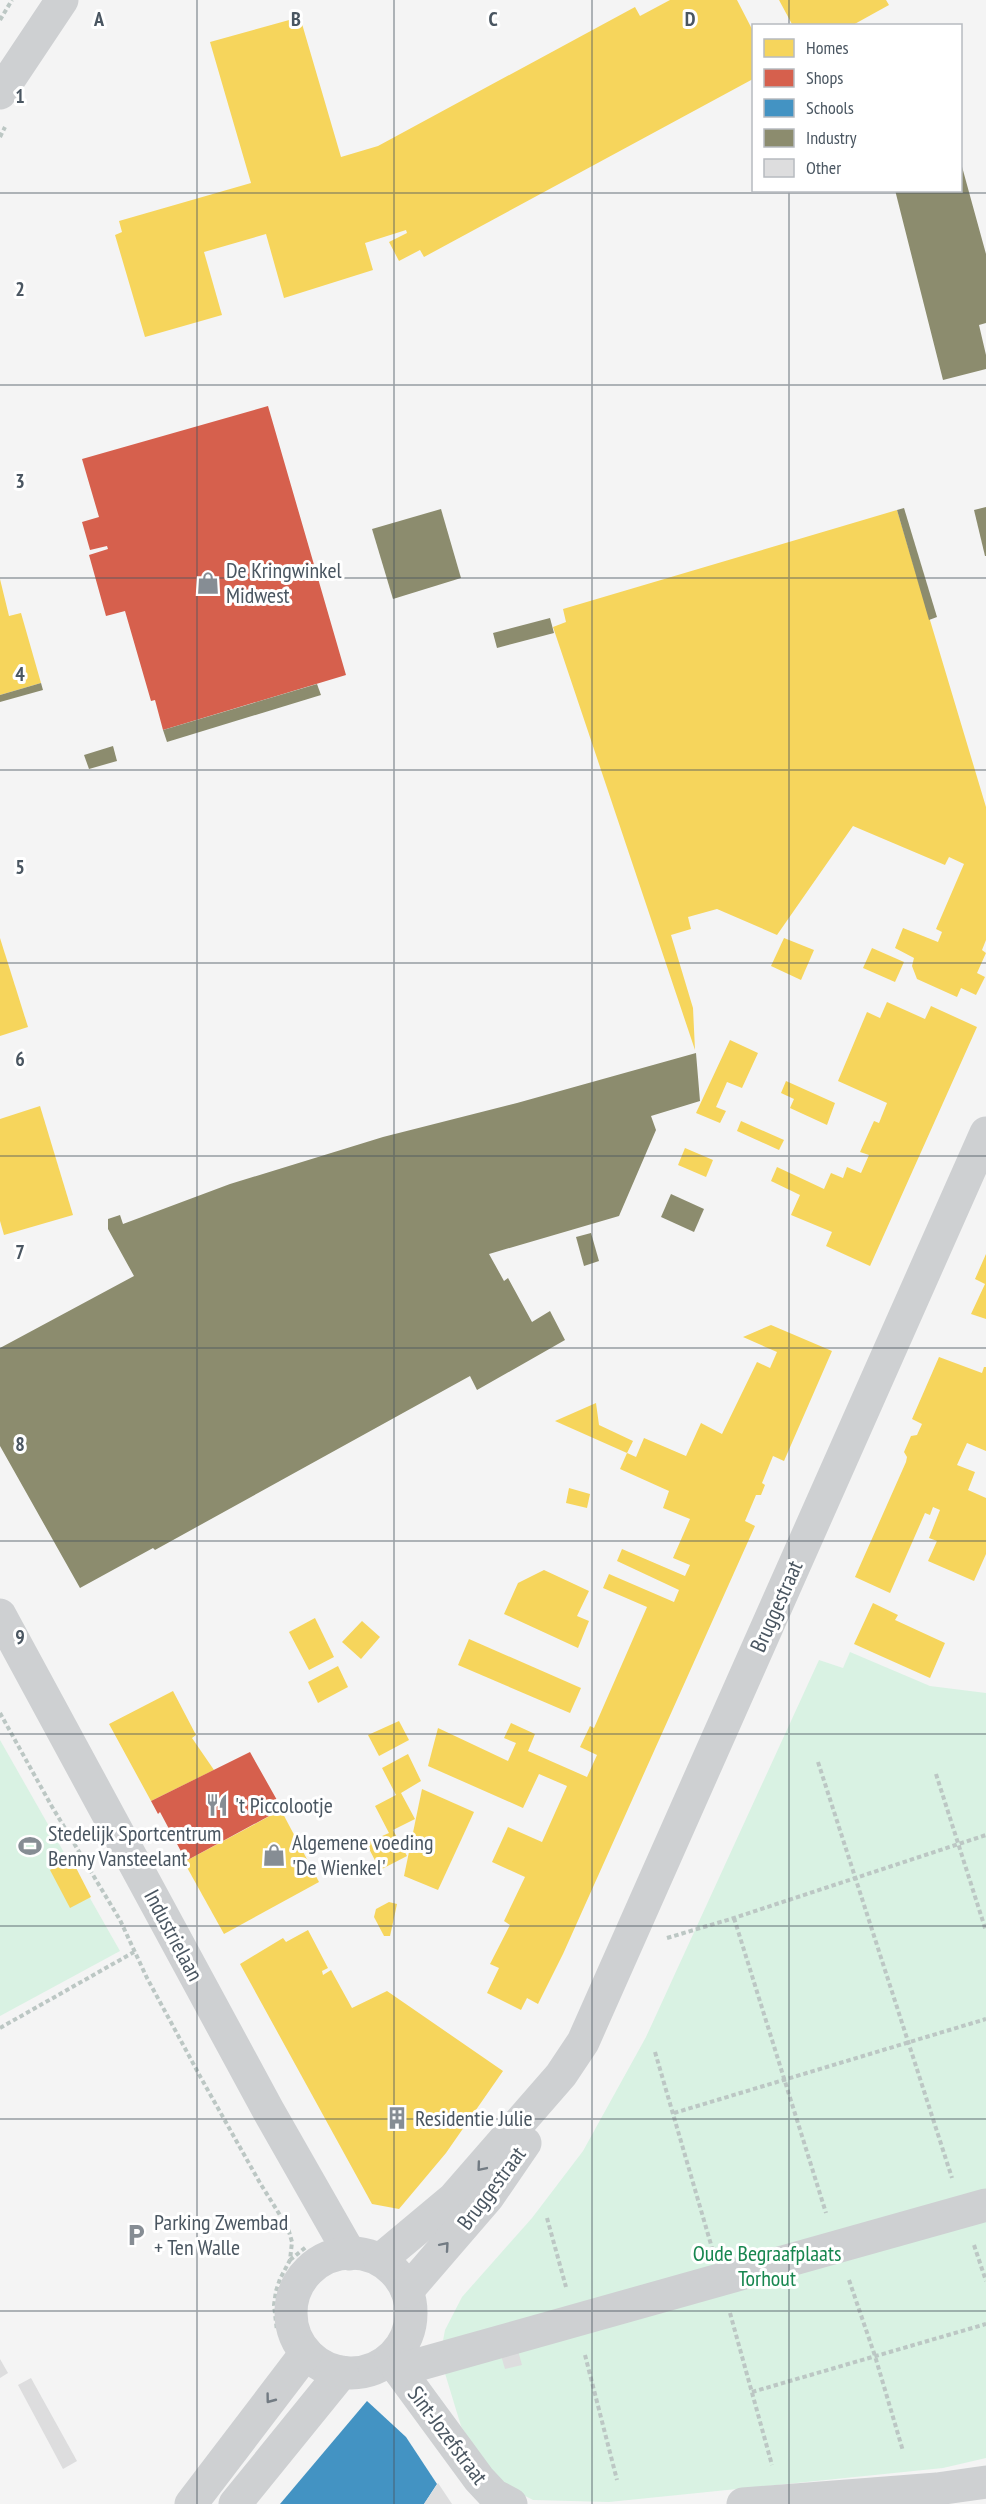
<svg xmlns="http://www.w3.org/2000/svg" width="986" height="2504" viewBox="0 0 986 2504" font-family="'PT Sans Narrow',sans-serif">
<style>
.green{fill:#d9f2e3}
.homes{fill:#f6d55c}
.shops{fill:#d6604d}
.schools{fill:#4393c3}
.industry{fill:#8c8c6e}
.building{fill:#ddddde}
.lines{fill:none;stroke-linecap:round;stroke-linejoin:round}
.path{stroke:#bcc7c4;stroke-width:4;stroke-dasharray:4.5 3;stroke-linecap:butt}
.minor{stroke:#ced0d2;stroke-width:33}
.oneway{stroke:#727b83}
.grid{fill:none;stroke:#4a5661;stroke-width:1.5;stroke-opacity:0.55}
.labels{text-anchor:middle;stroke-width:6;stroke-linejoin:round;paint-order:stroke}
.poi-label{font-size:22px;fill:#4a5661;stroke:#fff;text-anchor:start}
.street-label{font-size:22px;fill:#4a5661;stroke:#fff}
.park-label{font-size:22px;fill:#17864f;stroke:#fff}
.grid-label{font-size:20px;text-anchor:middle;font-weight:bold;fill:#4a5661;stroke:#fff;stroke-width:6;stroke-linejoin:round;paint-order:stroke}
</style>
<rect width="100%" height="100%" fill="#f4f4f4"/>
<g class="green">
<polygon points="850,1652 930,1686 986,1693 986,2458 943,2468 609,2502 533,2500 506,2486 484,2464 461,2426 440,2357 445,2330 462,2297 532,2218 583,2151 646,2037 819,1660 843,1668"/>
<polygon points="0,1740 120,1951 0,2016"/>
</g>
<g class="homes">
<polygon points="670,0 737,0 753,31 753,79 424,257 420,250 399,261 389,242 407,233 406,230 365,243 373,270 284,298 266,234 204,252 222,315 145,337 115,235 122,232 119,221 251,183 210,42 300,17 341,157 378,146 635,7 640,16"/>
<polygon points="779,0 886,0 889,5 851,26 793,26"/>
<polygon points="897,510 986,807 986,940 982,950 986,953 977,973 985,977 976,995 961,988 957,997 917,979 912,966 914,958 895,948 903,928 938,942 942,932 936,929 964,864 949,857 945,865 853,826 777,935 717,909 688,917 691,929 671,935 693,1008 695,1050 553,627 566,622 563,609"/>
<polygon points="0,579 9,616 21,613 41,683 0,695"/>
<polygon points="0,938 28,1027 0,1036"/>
<polygon points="784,938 814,950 801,980 771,966"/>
<polygon points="872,948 904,962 895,982 863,968"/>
<polygon points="887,1002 925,1019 931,1006 977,1027 870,1266 826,1246 832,1232 791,1215 800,1195 771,1181 777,1167 824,1189 831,1173 843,1178 847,1167 861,1173 869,1155 860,1152 874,1121 879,1123 887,1103 838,1081 867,1012 880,1018"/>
<polygon points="730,1040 758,1053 742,1088 727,1082 716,1107 726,1111 720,1123 696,1113"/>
<polygon points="786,1081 835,1103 827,1125 790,1108 794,1099 781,1093"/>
<polygon points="40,1106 73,1215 4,1235 0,1221 0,1119"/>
<polygon points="741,1121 784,1140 779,1150 737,1131"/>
<polygon points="685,1148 713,1160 706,1177 678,1165"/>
<polygon points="986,1254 986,1319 971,1314 985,1284 975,1279"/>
<polygon points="771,1325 832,1351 784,1461 773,1456 762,1483 765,1485 761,1495 756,1495 745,1521 755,1526 563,1954 538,2004 527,1998 521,2010 487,1993 499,1968 490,1964 510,1925 504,1921 525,1877 492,1862 508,1827 542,1842 567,1786 539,1774 523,1808 428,1766 438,1728 508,1761 516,1743 504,1738 511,1723 535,1734 528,1751 587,1777 597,1755 580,1747 590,1726 594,1728 647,1607 603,1588 609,1574 674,1602 679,1590 617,1561 622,1549 685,1576 690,1565 673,1558 690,1519 663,1508 669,1491 620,1469 627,1453 555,1421 596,1403 599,1425 633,1441 627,1453 636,1457 644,1438 686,1456 701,1423 722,1434 757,1362 770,1368 777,1352 743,1337"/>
<polygon points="939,1357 982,1373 984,1367 986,1367 986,1451 967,1443 957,1465 975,1472 968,1490 986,1498 986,1554 974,1581 928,1561 937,1541 929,1538 940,1510 933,1507 930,1515 925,1513 890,1593 855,1577 906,1462 907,1457 904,1452 911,1436 917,1435 922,1424 912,1419"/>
<polygon points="569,1488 590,1494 587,1508 566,1503"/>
<polygon points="544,1570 589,1591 577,1616 589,1621 578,1648 504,1614 518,1583"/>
<polygon points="873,1603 898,1615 895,1620 945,1643 930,1678 854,1644"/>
<polygon points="315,1618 334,1657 309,1670 289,1632"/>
<polygon points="362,1621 380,1637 361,1659 342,1642"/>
<polygon points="469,1639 581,1688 570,1713 458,1665"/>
<polygon points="338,1666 348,1687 318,1703 308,1682"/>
<polygon points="173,1691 196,1735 192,1738 214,1770 151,1801 109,1724"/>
<polygon points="399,1721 409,1740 379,1756 368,1735"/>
<polygon points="408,1754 421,1781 401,1793 415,1819 393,1830 407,1856 380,1870 366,1843 389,1833 375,1806 396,1795 382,1768"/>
<polygon points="422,1789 474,1812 438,1890 404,1876"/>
<polygon points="281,1810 319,1882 224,1934 184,1862"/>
<polygon points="71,1858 91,1897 70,1908 50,1870"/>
<polygon points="389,1902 397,1904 390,1936 384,1936 374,1917 376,1909"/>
<polygon points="308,1930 328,1968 322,1971 323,1975 331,1970 352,2008 387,1991 503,2071 446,2153 399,2209 372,2204 240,1964 283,1938 286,1942"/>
</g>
<g class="shops">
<polygon points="268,406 346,675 163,730 155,700 151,701 125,611 106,616 89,555 108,549 107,546 90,550 82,522 99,517 82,459"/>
<polygon points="250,1752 282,1809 184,1862 182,1858 184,1857 160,1812 158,1814 151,1801"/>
</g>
<polygon class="schools" points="367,2401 406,2437 437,2484 424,2504 280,2504"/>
<g class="industry">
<polygon points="961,163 986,254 986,323 979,325 986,355 986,369 943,380 895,190 960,190"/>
<polygon points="986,507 986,556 985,556 974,510"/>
<polygon points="904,508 937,617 929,620 897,510"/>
<polygon points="441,509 461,578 393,599 372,529"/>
<polygon points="550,618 554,633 497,648 493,633"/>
<polygon points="41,683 43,690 0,702 0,695"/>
<polygon points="317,684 321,695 167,742 163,730"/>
<polygon points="113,746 117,761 89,769 84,755"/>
<polygon points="696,1053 700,1101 651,1116 656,1130 619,1216 489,1254 504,1281 508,1278 532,1322 550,1311 565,1340 477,1390 470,1376 155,1550 153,1548 80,1588 0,1446 0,1348 134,1276 108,1229 108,1219 120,1215 123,1224 230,1184 383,1137 517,1103"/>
<polygon points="671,1194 704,1209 694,1232 661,1217"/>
<polygon points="591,1233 599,1261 584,1266 576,1237"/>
</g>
<g class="building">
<polygon points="517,2347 522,2365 505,2369 500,2352"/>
<polygon points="0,2359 8,2373 0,2378"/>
<polygon points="31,2378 77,2461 63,2469 18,2385"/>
<polygon points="438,2483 452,2504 424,2504"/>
</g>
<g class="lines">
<g class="path">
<polyline points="0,20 12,0"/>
<polyline points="0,137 5,127"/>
<polyline points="0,1713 51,1805 120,1920 147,1978 201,2078 260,2183 288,2228 292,2242 290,2260 280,2279 276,2291 274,2305 277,2331"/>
<polyline points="818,1762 952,2178"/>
<polyline points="936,1774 986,1931"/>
<polyline points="734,1918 826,2213"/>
<polyline points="667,1938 734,1918 986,1835"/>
<polyline points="0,2028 134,1952"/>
<polyline points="655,2052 712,2248"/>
<polyline points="674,2113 986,2019"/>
<polyline points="547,2218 566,2287"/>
<polyline points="974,2245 986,2281"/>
<polyline points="290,2260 306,2247"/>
<polyline points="849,2280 875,2356 903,2451"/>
<polyline points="730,2313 772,2465"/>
<polyline points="585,2355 617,2480"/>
<polyline points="752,2392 986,2324"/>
</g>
<g class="minor">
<polyline points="0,93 62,0"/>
<polyline points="0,1615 268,2110 350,2254"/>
<circle cx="351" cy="2313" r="60"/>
<polyline points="380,2260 453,2199 561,2075 583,2042 986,1133"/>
<polyline points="407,2291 488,2197 525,2143"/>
<polyline points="391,2359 479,2479 494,2495 511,2504"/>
<polyline points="399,2370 986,2205"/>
<polyline points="191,2504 306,2353"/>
<polyline points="235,2504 342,2372"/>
<polyline points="743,2504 937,2489 986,2482"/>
</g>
</g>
<defs><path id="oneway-chevron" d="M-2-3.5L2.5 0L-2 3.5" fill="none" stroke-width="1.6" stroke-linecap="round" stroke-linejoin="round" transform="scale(1.5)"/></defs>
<g class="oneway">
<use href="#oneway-chevron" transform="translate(481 2167) rotate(130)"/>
<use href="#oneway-chevron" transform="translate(445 2246) rotate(-49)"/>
<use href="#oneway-chevron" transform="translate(270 2399) rotate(127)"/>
</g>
<path class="grid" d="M197,0V2504M394,0V2504M592,0V2504M789,0V26M789,190V2504M0,193H986M0,385H986M0,578H986M0,770H986M0,963H986M0,1156H986M0,1348H986M0,1541H986M0,1734H986M0,1926H986M0,2119H986M0,2311H986"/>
<defs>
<g id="shop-bare" transform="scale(1.8)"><path d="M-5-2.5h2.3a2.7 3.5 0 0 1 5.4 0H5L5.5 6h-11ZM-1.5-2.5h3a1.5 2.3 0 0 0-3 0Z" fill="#868d94" stroke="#fff" stroke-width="2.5" paint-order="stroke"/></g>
<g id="restaurant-bare" transform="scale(1.8)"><path d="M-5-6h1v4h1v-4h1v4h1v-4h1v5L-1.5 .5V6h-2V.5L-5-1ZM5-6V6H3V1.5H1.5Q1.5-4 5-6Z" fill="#868d94" stroke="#fff" stroke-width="2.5" paint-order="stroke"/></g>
<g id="stadium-bare" transform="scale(1.8)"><path d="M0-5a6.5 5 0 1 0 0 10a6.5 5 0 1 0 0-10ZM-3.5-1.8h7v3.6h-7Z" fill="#868d94" stroke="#fff" stroke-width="2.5" paint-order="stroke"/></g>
<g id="building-bare" transform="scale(1.8)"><path d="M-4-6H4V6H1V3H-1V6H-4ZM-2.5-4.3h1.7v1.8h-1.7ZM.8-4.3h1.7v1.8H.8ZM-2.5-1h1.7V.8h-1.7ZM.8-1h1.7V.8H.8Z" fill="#868d94" stroke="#fff" stroke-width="2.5" paint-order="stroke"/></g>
<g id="parking-bare" transform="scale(1.8)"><path d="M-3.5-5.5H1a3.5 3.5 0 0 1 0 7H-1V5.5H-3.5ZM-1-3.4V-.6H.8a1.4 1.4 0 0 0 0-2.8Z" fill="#868d94" stroke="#fff" stroke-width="2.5" paint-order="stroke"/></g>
</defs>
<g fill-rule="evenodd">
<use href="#shop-bare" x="208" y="583"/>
<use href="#restaurant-bare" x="217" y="1805"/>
<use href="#stadium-bare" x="30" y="1846"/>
<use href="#shop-bare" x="274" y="1855"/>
<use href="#building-bare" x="397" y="2118"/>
<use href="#parking-bare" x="136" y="2235"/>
</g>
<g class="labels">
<g class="poi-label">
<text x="226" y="578">De Kringwinkel<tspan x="226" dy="25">Midwest</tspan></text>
<text x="235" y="1813">'t Piccolootje</text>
<text x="48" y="1841">Stedelijk Sportcentrum<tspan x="48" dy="25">Benny Vansteelant</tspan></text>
<text x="292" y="1850">Algemene voeding<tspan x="292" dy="25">'De Wienkel'</tspan></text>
<text x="415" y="2126">Residentie Julie</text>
<text x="154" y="2230">Parking Zwembad<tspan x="154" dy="25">+ Ten Walle</tspan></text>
</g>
<g class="street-label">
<text transform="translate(776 1606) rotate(-66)" y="8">Bruggestraat</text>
<text transform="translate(174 1935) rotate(62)" y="8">Industrielaan</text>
<text transform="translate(491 2188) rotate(-53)" y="8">Bruggestraat</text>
<text transform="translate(448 2435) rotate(53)" y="8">Sint-Jozefstraat</text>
</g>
<g class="park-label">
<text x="767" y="2261">Oude Begraafplaats<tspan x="767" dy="25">Torhout</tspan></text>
</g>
</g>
<g class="grid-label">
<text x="99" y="26">A</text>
<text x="296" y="26">B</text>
<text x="493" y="26">C</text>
<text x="690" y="26">D</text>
<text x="20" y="103">1</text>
<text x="20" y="296">2</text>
<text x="20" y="488">3</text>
<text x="20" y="681">4</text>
<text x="20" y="874">5</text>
<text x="20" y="1066">6</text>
<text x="20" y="1259">7</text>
<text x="20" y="1451">8</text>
<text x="20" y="1644">9</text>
</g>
<rect x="752" y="24" width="210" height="168" fill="#ffffff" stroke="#b7bbc0" stroke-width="1.5"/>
<rect x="764" y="39" width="30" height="18" fill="#f6d55c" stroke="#b7bbc0" stroke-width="1.5"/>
<text x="806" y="54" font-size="18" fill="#4a5661">Homes</text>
<rect x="764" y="69" width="30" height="18" fill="#d6604d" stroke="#b7bbc0" stroke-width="1.5"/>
<text x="806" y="84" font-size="18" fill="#4a5661">Shops</text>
<rect x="764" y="99" width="30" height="18" fill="#4393c3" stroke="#b7bbc0" stroke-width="1.5"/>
<text x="806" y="114" font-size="18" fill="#4a5661">Schools</text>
<rect x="764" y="129" width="30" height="18" fill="#8c8c6e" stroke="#b7bbc0" stroke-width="1.5"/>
<text x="806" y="144" font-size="18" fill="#4a5661">Industry</text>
<rect x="764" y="159" width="30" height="18" fill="#ddddde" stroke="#b7bbc0" stroke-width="1.5"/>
<text x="806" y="174" font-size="18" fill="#4a5661">Other</text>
</svg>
